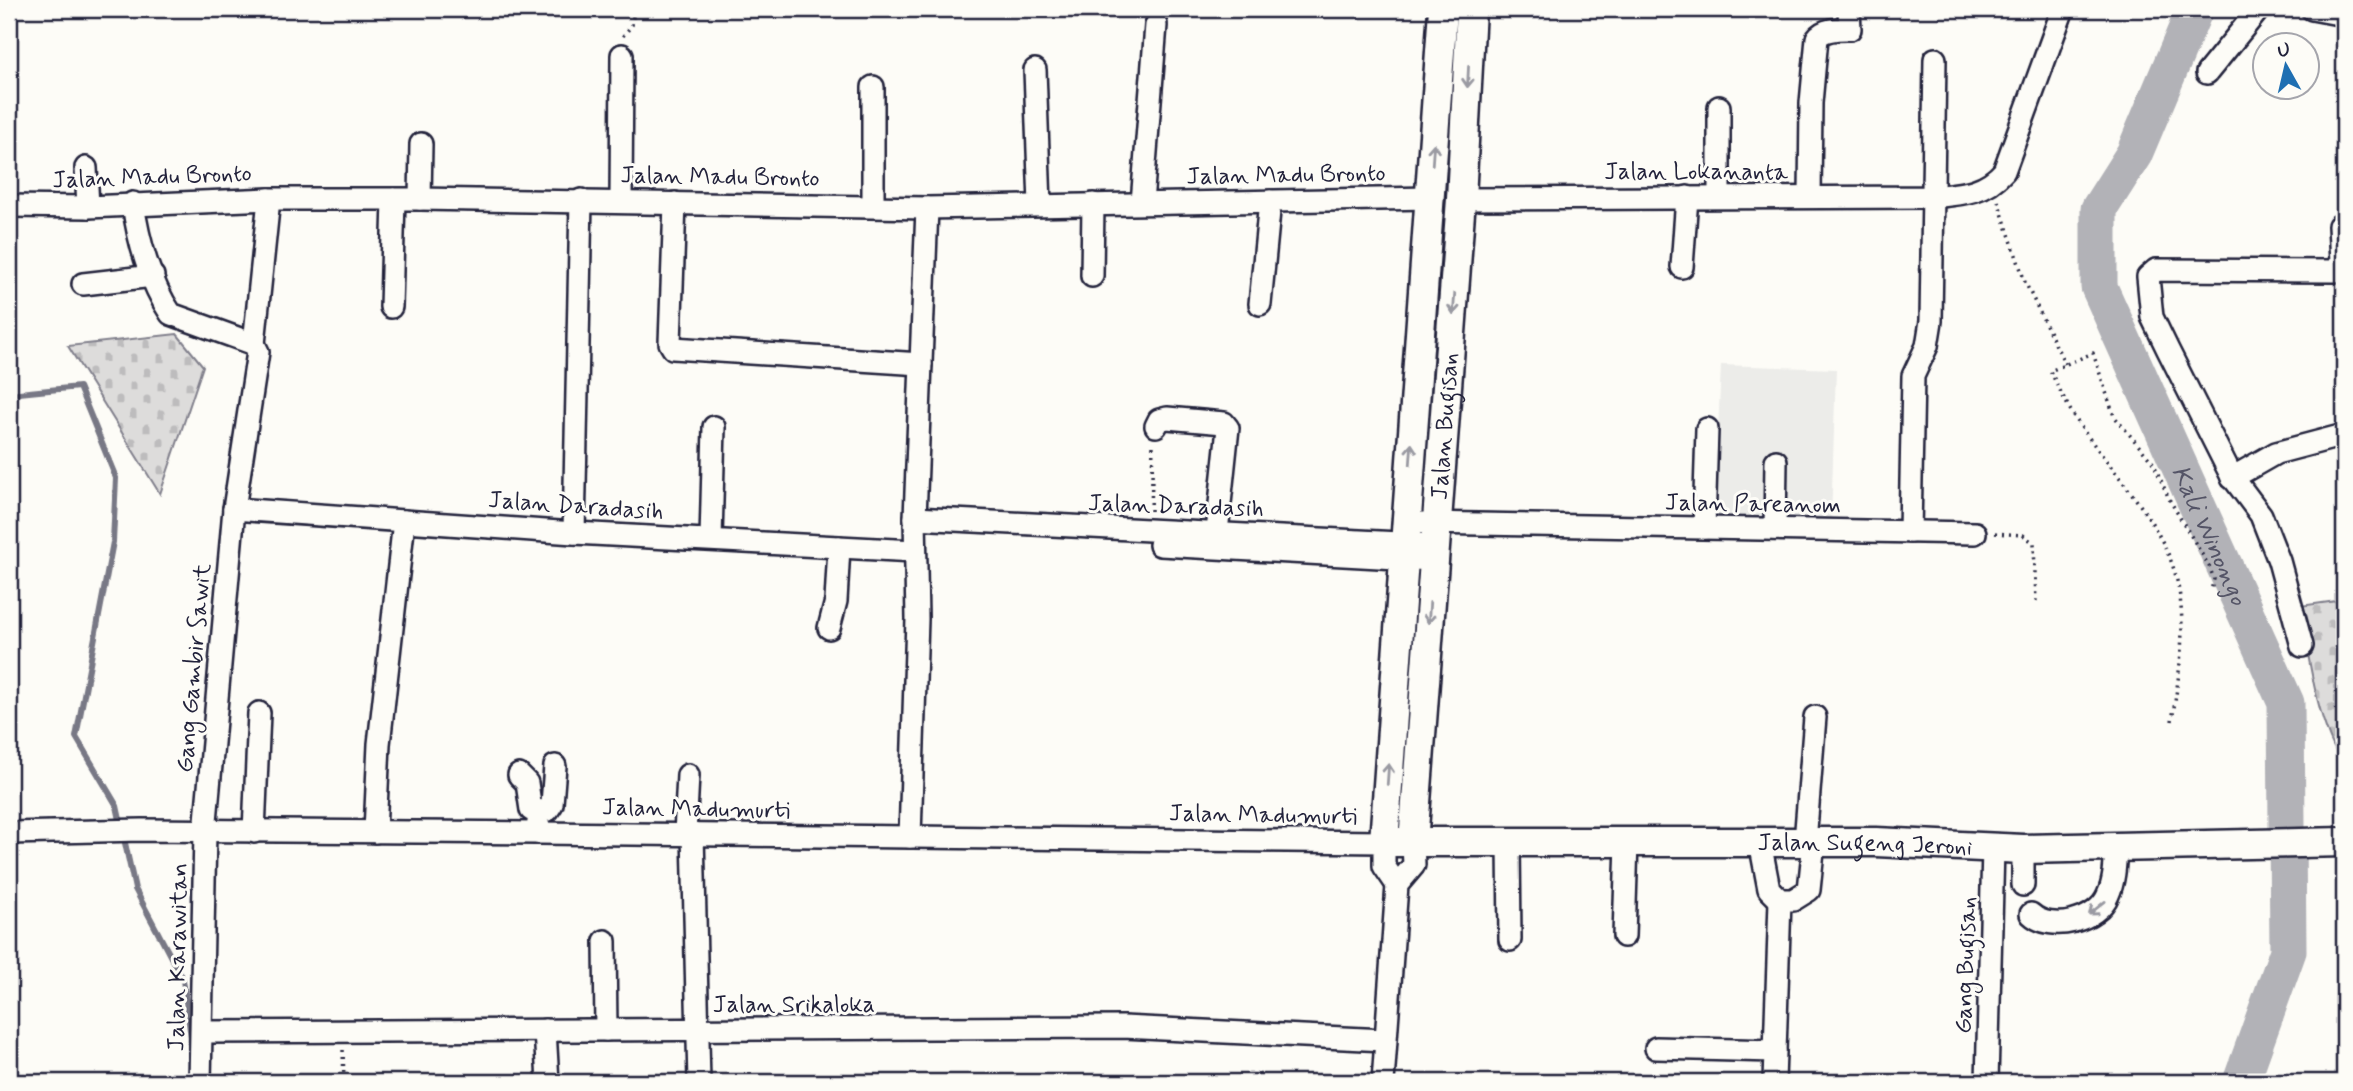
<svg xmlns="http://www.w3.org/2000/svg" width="2353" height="1091" viewBox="0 0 2353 1091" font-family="Mynerve,sans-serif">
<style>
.built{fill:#ecece9}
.cemetery{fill:url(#cemetery-stones);stroke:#807f8b;stroke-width:2}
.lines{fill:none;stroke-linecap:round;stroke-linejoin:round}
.stream{stroke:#787885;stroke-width:6}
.river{stroke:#b2b2b7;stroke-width:37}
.minor-casing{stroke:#22223b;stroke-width:26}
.major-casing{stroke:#22223b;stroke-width:33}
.path{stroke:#22223b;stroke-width:3.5;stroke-dasharray:2 5;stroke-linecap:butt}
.minor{stroke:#fdfcf7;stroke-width:21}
.major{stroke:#fdfcf7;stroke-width:28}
.oneway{stroke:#9a9aa2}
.labels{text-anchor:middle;stroke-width:6;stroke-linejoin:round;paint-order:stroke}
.street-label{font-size:24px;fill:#22223b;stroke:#fdfcf7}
.water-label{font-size:26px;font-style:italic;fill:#545466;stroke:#fdfcf7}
</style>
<defs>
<pattern id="cemetery-stones" width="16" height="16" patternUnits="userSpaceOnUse" patternTransform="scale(1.75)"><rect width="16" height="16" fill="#dddcdb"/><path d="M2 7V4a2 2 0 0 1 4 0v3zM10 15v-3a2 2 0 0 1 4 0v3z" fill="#bdbcbd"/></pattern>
</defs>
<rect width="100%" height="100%" fill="#fdfcf7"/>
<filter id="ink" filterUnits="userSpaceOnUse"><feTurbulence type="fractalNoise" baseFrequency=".0143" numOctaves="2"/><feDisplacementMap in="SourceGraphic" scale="14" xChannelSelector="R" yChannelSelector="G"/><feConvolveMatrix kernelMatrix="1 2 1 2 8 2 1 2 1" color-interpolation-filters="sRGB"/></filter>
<g filter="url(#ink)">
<polygon class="built" points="1721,365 1836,369 1831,522 1714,521"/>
<g class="cemetery">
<polygon points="177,334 203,366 160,494 68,346"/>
<path d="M2344,600V765C2317,727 2308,653 2300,606Z"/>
</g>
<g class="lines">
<polyline class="stream" points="9,394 79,387 116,478 113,542 76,737 117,806 135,889 183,980 191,1037"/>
<path class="river" id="s1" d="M2195,9L2134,154L2099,209V287L2286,703L2288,951L2241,1082"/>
<g class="minor-casing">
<g id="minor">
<polyline points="2312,9 2344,15"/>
<polyline points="1035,70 1040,205"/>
<polyline points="2207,73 2259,9"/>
<polyline points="86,168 88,207"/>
<polyline points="1719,197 1719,107"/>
<path d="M1810,197L1811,103L1817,38C1824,28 1839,29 1850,29L1849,9"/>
<polyline points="420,199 421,144"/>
<path d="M1461,199L1931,197C1960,194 1984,194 2004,171L2063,9"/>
<polyline points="621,201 622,55"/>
<path d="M133,203C138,240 150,283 171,314L254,344L258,352L234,509L205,832L200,1082"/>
<polyline points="675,203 670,343 673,348 921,364"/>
<polyline points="1142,203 1156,25"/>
<polyline points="873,205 873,87"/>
<polyline points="9,206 88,207 269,199 420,199 927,208 1430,198"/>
<polyline points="1682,267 1687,197"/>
<polyline points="1092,276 1093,204"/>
<polyline points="83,284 153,276"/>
<polyline points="1260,304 1270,201"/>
<polyline points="391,307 394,199"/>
<polyline points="254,344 269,199"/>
<polyline points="1156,426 1159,420 1167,418 1224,423 1228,428 1217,532"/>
<polyline points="2232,478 2276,453 2344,435"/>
<polyline points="234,509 574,533 915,551"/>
<polyline points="915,518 1419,544"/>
<polyline points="1423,523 1975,533"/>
<polyline points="1704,528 1707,429"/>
<polyline points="1775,529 1776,461"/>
<polyline points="1910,532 1913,376 1927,346 1931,321 1935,59"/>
<polyline points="574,533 581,200"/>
<polyline points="711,539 714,427"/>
<polyline points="1160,545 1433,560"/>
<polyline points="829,628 836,601 839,547"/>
<polyline points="2302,646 2279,561 2261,515 2231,475 2168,350 2152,317 2148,277 2156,270 2336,271 2341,262 2339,226 2344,223"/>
<polyline points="519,775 527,783 531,810 539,811"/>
<polyline points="254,832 259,713"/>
<polyline points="375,832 379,744 404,521"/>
<polyline points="9,833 142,830 537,833 1384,842 1384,866 1397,885"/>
<polyline points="537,833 539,811 548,810 552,804 555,766"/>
<polyline points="685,834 688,775"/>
<polyline points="693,834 699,1082"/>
<polyline points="910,837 917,619 915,518 927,208"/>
<polyline points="1509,842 1510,940"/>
<polyline points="1760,842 1769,889 1780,900 1793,900 1809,890 1814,842"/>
<polyline points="1805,842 1815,717"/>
<polyline points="2023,885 2023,849"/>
<path d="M2031,914C2051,933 2098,921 2108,895C2115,880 2115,862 2116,846"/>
<polyline points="1624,936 1627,842"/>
<polyline points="605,941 606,1030"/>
<polyline points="545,1030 548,1082"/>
<polyline points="202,1032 1123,1027 1385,1040"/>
<polyline points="1656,1048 1775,1051"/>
<polyline points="1383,1082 1397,885 1414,865 1413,843"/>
<polyline points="1774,1082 1780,900"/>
<polyline points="1987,1082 1993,848"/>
</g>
</g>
<g class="major-casing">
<g id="major">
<path id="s2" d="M1443,9L1384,842H1876L2023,849L2344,842"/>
<path id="s3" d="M1413,843L1461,199L1471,9"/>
</g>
</g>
<g class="path">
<polyline points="623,36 632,25 634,9"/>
<polyline points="1998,201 2025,282 2065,364"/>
<polyline points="1151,511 1153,445"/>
<polyline points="1995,533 2023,535 2034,543 2036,603"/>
<path d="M2172,721C2180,669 2190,611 2171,561C2150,507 2106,465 2075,418C2066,403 2058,386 2050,371L2093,353L2114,416L2154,464L2169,499L2209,566L2214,579L2211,590"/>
<polyline points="343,1050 344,1082"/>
</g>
<use href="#minor" class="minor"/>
<use href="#major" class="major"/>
</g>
<defs><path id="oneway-shaft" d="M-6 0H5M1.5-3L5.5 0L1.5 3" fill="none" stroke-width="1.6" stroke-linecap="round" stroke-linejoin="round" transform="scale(1.75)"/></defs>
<g class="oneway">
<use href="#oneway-shaft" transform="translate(1468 77) rotate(93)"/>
<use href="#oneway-shaft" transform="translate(1433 154) rotate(-86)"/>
<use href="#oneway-shaft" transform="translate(1454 304) rotate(94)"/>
<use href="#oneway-shaft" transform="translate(1411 454) rotate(-86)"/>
<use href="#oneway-shaft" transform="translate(1429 613) rotate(94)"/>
<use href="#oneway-shaft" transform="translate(1388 774) rotate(-86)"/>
<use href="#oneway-shaft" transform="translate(2097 908) rotate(141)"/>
</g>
</g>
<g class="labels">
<g class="street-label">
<text x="1696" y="179">Jalan Lokananta</text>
<text transform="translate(1286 174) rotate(-1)" y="8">Jalan Madu Bronto</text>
<text transform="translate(152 176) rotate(-2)" y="8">Jalan Madu Bronto</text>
<text transform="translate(720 176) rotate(1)" y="8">Jalan Madu Bronto</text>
<text dy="8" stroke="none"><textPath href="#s3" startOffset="418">Jalan Bugisan</textPath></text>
<text transform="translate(1753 503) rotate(1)" y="8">Jalan Pareanom</text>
<text transform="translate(576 505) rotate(4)" y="8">Jalan Daradasih</text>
<text transform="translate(1176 505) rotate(2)" y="8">Jalan Daradasih</text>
<text transform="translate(193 668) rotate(-85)" y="8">Gang Gambir Sawit</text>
<text transform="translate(696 808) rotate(1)" y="8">Jalan Madumurti</text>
<text transform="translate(1263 814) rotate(1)" y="8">Jalan Madumurti</text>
<text dy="8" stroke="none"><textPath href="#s2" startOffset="1316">Jalan Sugeng Jeroni</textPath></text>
<text transform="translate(177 957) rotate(-89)" y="8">Jalan Karawitan</text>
<text transform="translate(1965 965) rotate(-88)" y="8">Gang Bugisan</text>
<text x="794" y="1012">Jalan Srikaloka</text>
</g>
<g class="water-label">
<text dy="9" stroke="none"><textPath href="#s1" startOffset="572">Kali Winongo</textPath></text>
</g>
</g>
<rect width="2353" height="1091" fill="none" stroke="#fdfcf7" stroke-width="35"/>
<rect x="18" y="18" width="2318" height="1056" fill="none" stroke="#22223b" stroke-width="2.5" filter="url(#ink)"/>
<g transform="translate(2286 66) rotate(352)"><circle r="33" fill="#fdfcf7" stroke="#a5a5ac" stroke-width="2"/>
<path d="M0-5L12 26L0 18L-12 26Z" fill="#1f6fb2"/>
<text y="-10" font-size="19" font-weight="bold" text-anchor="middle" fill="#22223b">U</text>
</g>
</svg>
